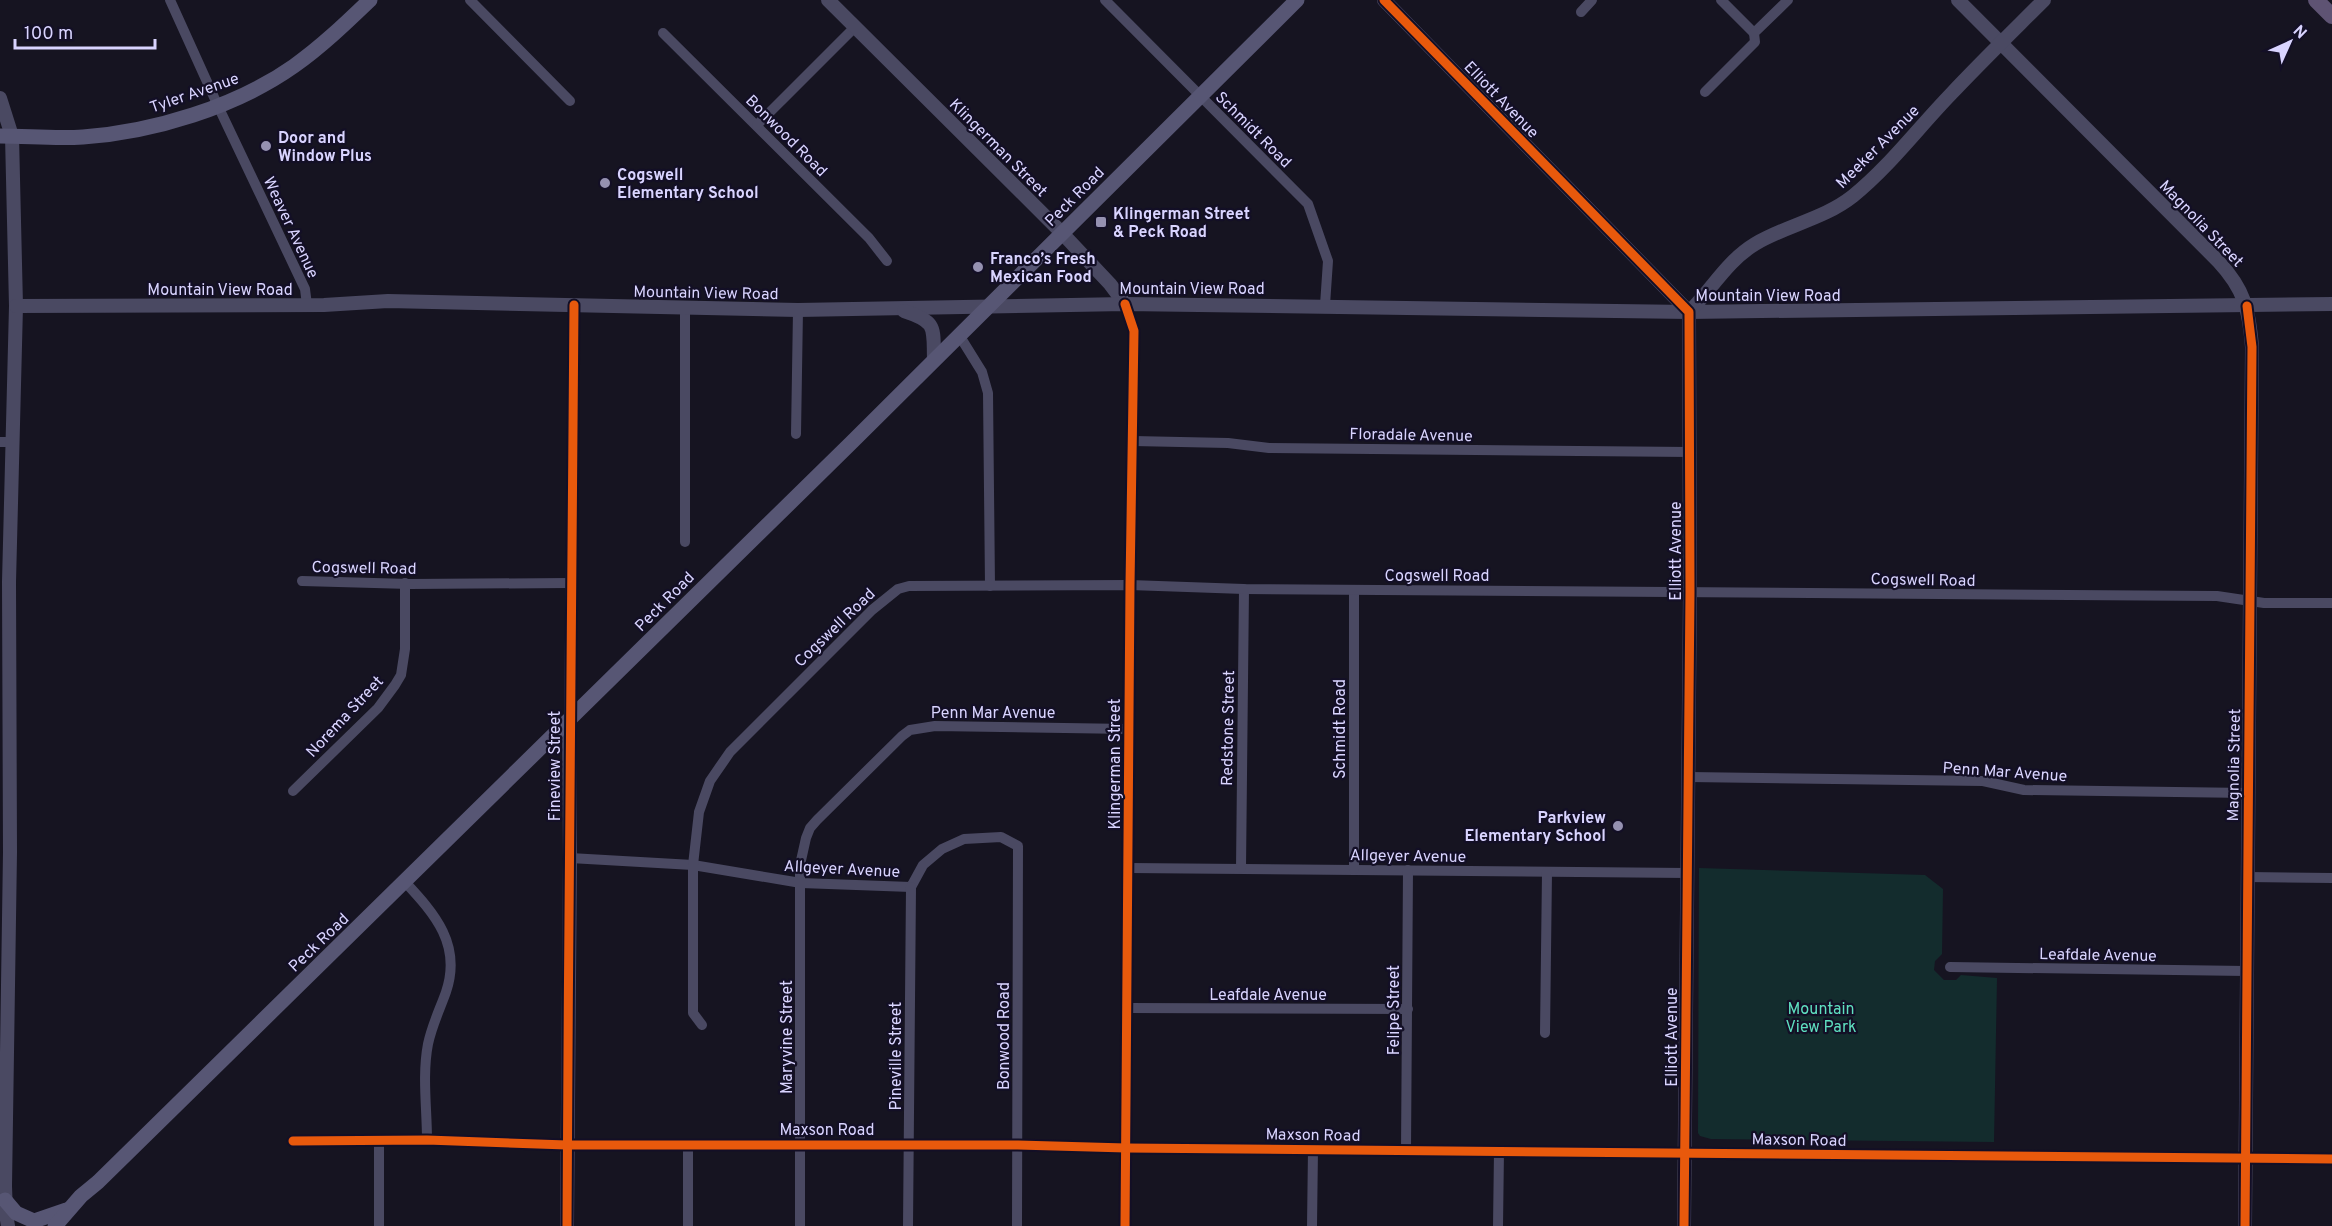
<svg xmlns="http://www.w3.org/2000/svg" width="2332" height="1226" viewBox="0 0 2332 1226" font-family="Overpass,sans-serif">
<style>
.green{fill:#132c2d}
.lines{fill:none;stroke-linecap:round;stroke-linejoin:round}
.minor{stroke:#4a4962;stroke-width:10}
.tertiary{stroke:#4a4962;stroke-width:14}
.secondary{stroke:#575674;stroke-width:15}
.primary{stroke:#5e5373;stroke-width:16}
.cycleway-casing{stroke:#130f26;stroke-width:13}
.cycleway{stroke:#e8590c;stroke-width:9}
.poi-dot{fill:#9591b1;stroke:#130f26;stroke-width:2}
.labels{text-anchor:middle;stroke-width:4.5;stroke-linejoin:round;paint-order:stroke}
.street-label{font-size:16px;fill:#d9d4ff;stroke:#130f26}
.poi-label{font-size:16px;font-weight:bold;fill:#d9d4ff;stroke:#130f26;text-anchor:start}
.park-label{font-size:16px;fill:#5fe0c0;stroke:#130f26}
</style>
<rect width="100%" height="100%" fill="#161421"/>
<polygon class="green" points="1699,868 1925,875 1943,889 1942,954 1935,961 1934,970 1944,980 1956,980 1961,975 1997,978 1994,1142 1711,1139 1700,1136 1698,1133"/>
<g class="lines">
<g class="minor">
<polyline points="170,0 218,106 305,289 307,305"/>
<polyline points="470,0 570,101"/>
<polyline points="1105,0 1308,204 1328,261 1325,305"/>
<polyline points="1721,0 1754,33"/>
<polyline points="1581,12 1592,0"/>
<polyline points="663,33 869,238 887,261"/>
<polyline points="1705,92 1755,42 1754,33 1788,0"/>
<polyline points="757,125 855,27"/>
<polyline points="1125,304 1134,331 1130,585 1125,1226"/>
<polyline points="959,335 982,372 988,393 990,586"/>
<polyline points="796,434 798,310"/>
<polyline points="1133,441 1228,443 1269,448 1690,452"/>
<polyline points="0,442 11,442"/>
<polyline points="685,542 685,308"/>
<polyline points="302,581 410,584 569,583"/>
<polyline points="569,720 574,305"/>
<polyline points="1689,777 1983,781 2024,790 2248,793"/>
<polyline points="293,791 378,708 395,685 401,675 405,649 405,583"/>
<polyline points="570,858 693,865 801,883 911,887 923,865 942,849 964,839 1001,837 1018,846 1017,1226"/>
<polyline points="1129,868 1687,873"/>
<polyline points="1241,868 1244,589"/>
<polyline points="1354,869 1354,590"/>
<polyline points="2247,877 2332,878"/>
<path d="M405,882C435,914 462,945 446,992C440,1009 432,1025 428,1044C422,1075 427,1109 427,1140"/>
<polyline points="1950,967 2246,971"/>
<polyline points="1128,1008 1408,1009"/>
<polyline points="702,1025 693,1013 693,865 699,812 710,781 730,752 872,610 898,589 909,586 1130,585 1244,589 2217,596 2264,603 2332,603"/>
<polyline points="1545,1033 1547,872"/>
<polyline points="379,1140 379,1226"/>
<polyline points="293,1141 427,1140 567,1145 1018,1145 1126,1148 2332,1159"/>
<polyline points="688,1145 688,1226"/>
<polyline points="1406,1150 1408,870"/>
<polyline points="800,1226 800,865 806,838 810,828 817,820 902,736 910,730 935,726 1129,729"/>
<polyline points="908,1226 911,887"/>
<polyline points="1312,1226 1313,1149"/>
<polyline points="1498,1226 1499,1151"/>
</g>
<g class="tertiary">
<polyline points="828,0 1062,233 1110,284 1125,304"/>
<polyline points="1384,0 1689,312 1690,592 1684,1226"/>
<path d="M1958,0L2218,261C2245,290 2249,310 2252,347L2245,1226"/>
<polyline points="0,98 12,136 16,306 9,582 10,852 5,1186 6,1214 8,1226"/>
<polyline points="16,306 324,305 388,301 798,310 1125,304 1689,312 2332,304"/>
<path d="M904,311C938,322 933,328 934,360"/>
<path d="M1689,312C1712,289 1727,261 1755,244C1787,225 1824,219 1853,196C1889,167 1919,127 1951,94C1981,62 2013,31 2044,0"/>
<polyline points="567,1226 570,858 569,720"/>
</g>
<g class="secondary">
<path d="M0,136C28,136 55,139 83,137C153,132 236,107 294,66C321,47 346,23 370,0"/>
<polyline points="5,1200 16,1213 34,1221 66,1210"/>
<polyline points="55,1226 81,1196 98,1182 852,442 1297,0"/>
</g>
<polyline class="primary" points="2316,0 2332,16"/>
<g class="cycleway-casing">
<g id="cycleway">
<polyline points="1384,0 1689,312 1690,592 1684,1226"/>
<polyline points="1125,304 1134,331 1130,585 1125,1226"/>
<polyline points="293,1141 427,1140 567,1145 1018,1145 1126,1148 2332,1159"/>
<path d="M567,1226C569,919 570,612 574,305"/>
<polyline points="2245,1226 2252,347 2247,306"/>
</g>
</g>
<use href="#cycleway" class="cycleway"/>
</g>
<g class="poi-dot">
<circle cx="266" cy="146" r="6"/>
<circle cx="605" cy="183" r="6"/>
<rect x="1095" y="216" width="12" height="12" rx="3"/>
<circle cx="978" cy="267" r="6"/>
<circle cx="1618" cy="826" r="6"/>
</g>
<g class="labels">
<g class="street-label">
<text transform="translate(194 92) rotate(-19)" y="6">Tyler Avenue</text>
<text transform="translate(1502 99) rotate(46)" y="6">Elliott Avenue</text>
<text transform="translate(1254 129) rotate(45)" y="6">Schmidt Road</text>
<text transform="translate(787 135) rotate(45)" y="6">Bonwood Road</text>
<text transform="translate(1877 146) rotate(-45)" y="6">Meeker Avenue</text>
<text transform="translate(999 147) rotate(45)" y="6">Klingerman Street</text>
<text transform="translate(1074 196) rotate(-45)" y="6">Peck Road</text>
<text transform="translate(2202 223) rotate(46)" y="6">Magnolia Street</text>
<text transform="translate(292 227) rotate(65)" y="6">Weaver Avenue</text>
<text x="1192" y="294">Mountain View Road</text>
<text x="220" y="295">Mountain View Road</text>
<text transform="translate(706 292) rotate(1)" y="6">Mountain View Road</text>
<text x="1768" y="301">Mountain View Road</text>
<text transform="translate(1411 434) rotate(1)" y="6">Floradale Avenue</text>
<text transform="translate(1675 551) rotate(-90)" y="6">Elliott Avenue</text>
<text transform="translate(364 567) rotate(1)" y="6">Cogswell Road</text>
<text x="1437" y="581">Cogswell Road</text>
<text transform="translate(1923 579) rotate(1)" y="6">Cogswell Road</text>
<text transform="translate(664 601) rotate(-45)" y="6">Peck Road</text>
<text transform="translate(834 627) rotate(-44)" y="6">Cogswell Road</text>
<text x="993" y="718">Penn Mar Avenue</text>
<text transform="translate(344 716) rotate(-47)" y="6">Norema Street</text>
<text transform="translate(1227 728) rotate(-89)" y="6">Redstone Street</text>
<text transform="translate(1339 729) rotate(-90)" y="6">Schmidt Road</text>
<text transform="translate(1114 764) rotate(-90)" y="6">Klingerman Street</text>
<text transform="translate(2233 765) rotate(-89)" y="6">Magnolia Street</text>
<text transform="translate(554 766) rotate(-90)" y="6">Fineview Street</text>
<text transform="translate(2005 771) rotate(4)" y="6">Penn Mar Avenue</text>
<text transform="translate(1408 855) rotate(1)" y="6">Allgeyer Avenue</text>
<text transform="translate(842 868) rotate(3)" y="6">Allgeyer Avenue</text>
<text transform="translate(318 942) rotate(-44)" y="6">Peck Road</text>
<text transform="translate(2098 954) rotate(1)" y="6">Leafdale Avenue</text>
<text x="1268" y="1000">Leafdale Avenue</text>
<text transform="translate(1393 1010) rotate(-90)" y="6">Felipe Street</text>
<text transform="translate(1003 1036) rotate(-90)" y="6">Bonwood Road</text>
<text transform="translate(786 1037) rotate(-90)" y="6">Maryvine Street</text>
<text transform="translate(1671 1037) rotate(-90)" y="6">Elliott Avenue</text>
<text transform="translate(895 1056) rotate(-90)" y="6">Pineville Street</text>
<text x="827" y="1135">Maxson Road</text>
<text transform="translate(1313 1134) rotate(1)" y="6">Maxson Road</text>
<text transform="translate(1799 1139) rotate(1)" y="6">Maxson Road</text>
</g>
<g class="poi-label">
<text x="278" y="143">Door and<tspan x="278" dy="18">Window Plus</tspan></text>
<text x="617" y="180">Cogswell<tspan x="617" dy="18">Elementary School</tspan></text>
<text x="1113" y="219">Klingerman Street<tspan x="1113" dy="18">&amp; Peck Road</tspan></text>
<text x="990" y="264">Franco’s Fresh<tspan x="990" dy="18">Mexican Food</tspan></text>
<text x="1606" y="823" text-anchor="end">Parkview<tspan x="1606" dy="18">Elementary School</tspan></text>
</g>
<g class="park-label">
<text x="1821" y="1014">Mountain<tspan x="1821" dy="18">View Park</tspan></text>
</g>
</g>
<g transform="translate(2290 42) rotate(45)" stroke="#130f26" stroke-width="4.5" paint-order="stroke">
<path d="M0-4.5L10 22L0 15L-10 22Z" fill="#d9d4ff"/>
<text y="-9" font-size="16" font-weight="bold" text-anchor="middle" fill="#d9d4ff">N</text>
</g>
<path d="M15 39v9h140v-9" fill="none" stroke="#d9d4ff" stroke-width="3"/>
<text x="24" y="39" font-size="18" fill="#d9d4ff" stroke="#130f26" stroke-width="4.5" paint-order="stroke">100 m</text>
</svg>
